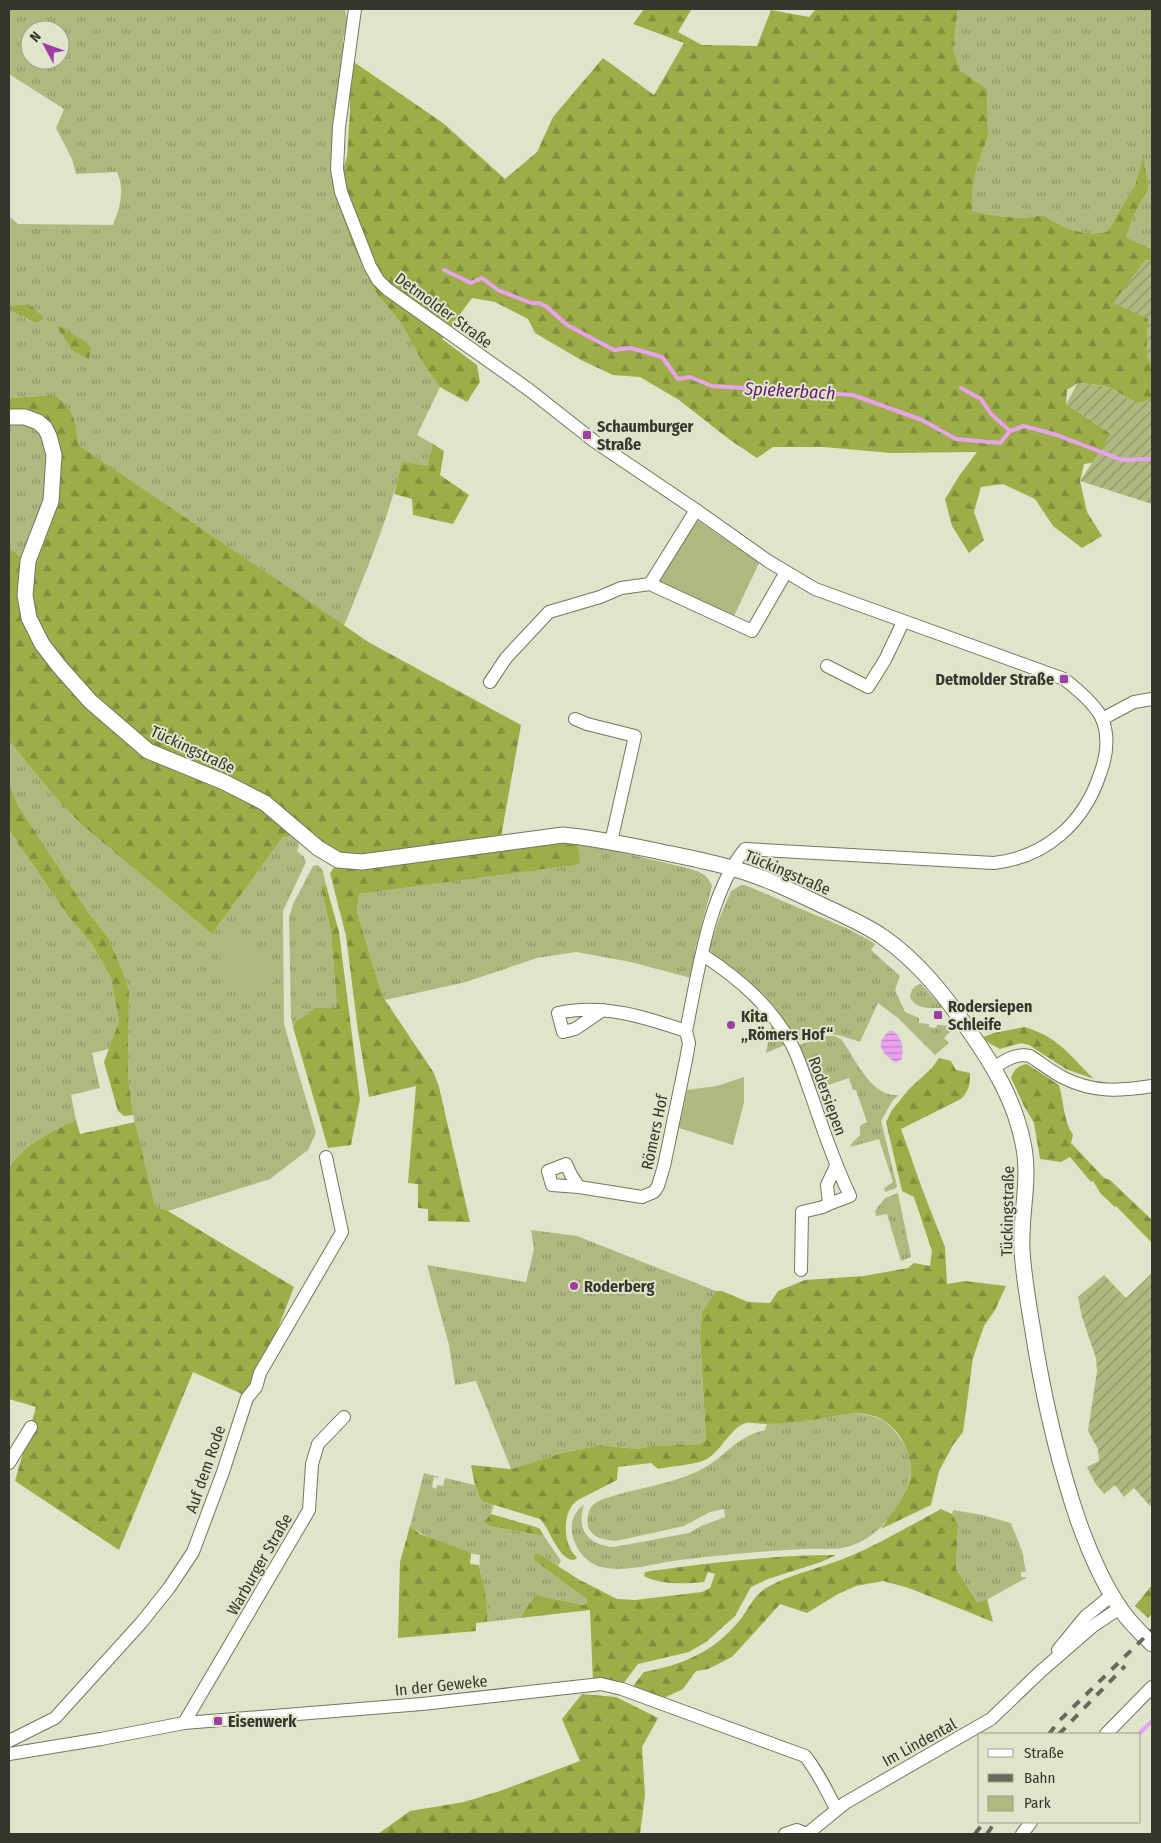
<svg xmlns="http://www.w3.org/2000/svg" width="1161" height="1843" viewBox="0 0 1161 1843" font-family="'Fira Sans Condensed',sans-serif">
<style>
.grass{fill:url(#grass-tufts);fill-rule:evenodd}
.forest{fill:url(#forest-firs)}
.park{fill:#aeb980}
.garden{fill:url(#garden-furrows)}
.water{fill:url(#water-rules)}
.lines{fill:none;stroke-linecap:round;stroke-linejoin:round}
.stream{stroke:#e8a2ee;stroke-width:4}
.minor-casing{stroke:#72775f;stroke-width:14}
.tertiary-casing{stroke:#72775f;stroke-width:17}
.minor{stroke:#fff;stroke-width:12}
.tertiary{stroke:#fff;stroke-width:15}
.rail{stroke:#676a5b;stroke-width:4;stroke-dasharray:9 9;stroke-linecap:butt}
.poi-dot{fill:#9d3ea7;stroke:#dfe5ca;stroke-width:2}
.labels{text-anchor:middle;stroke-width:4;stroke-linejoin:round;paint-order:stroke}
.street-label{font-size:16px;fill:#35372d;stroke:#dfe5ca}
.poi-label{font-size:16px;font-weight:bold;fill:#35372d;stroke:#dfe5ca;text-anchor:start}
.water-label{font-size:18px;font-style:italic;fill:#691671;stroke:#dfe5ca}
</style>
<defs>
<pattern id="grass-tufts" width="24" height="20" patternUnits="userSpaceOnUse" patternTransform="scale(1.25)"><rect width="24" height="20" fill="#aeb980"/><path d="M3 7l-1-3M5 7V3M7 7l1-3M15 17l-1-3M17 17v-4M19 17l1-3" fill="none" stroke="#8e9769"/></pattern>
<pattern id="forest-firs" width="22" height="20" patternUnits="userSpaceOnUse" patternTransform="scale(1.25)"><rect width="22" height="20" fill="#9dad47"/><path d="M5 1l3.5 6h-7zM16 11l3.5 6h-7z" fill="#818e3c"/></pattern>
<pattern id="garden-furrows" width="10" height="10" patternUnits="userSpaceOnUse" patternTransform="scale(1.25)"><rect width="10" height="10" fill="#aeb980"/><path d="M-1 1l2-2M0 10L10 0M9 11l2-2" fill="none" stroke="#8e9769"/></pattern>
<pattern id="water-rules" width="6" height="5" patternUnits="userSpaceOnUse" patternTransform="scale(1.25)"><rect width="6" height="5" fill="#e8a2ee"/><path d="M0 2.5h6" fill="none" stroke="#bd85c1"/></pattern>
</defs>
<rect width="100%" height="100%" fill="#dfe5ca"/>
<g class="grass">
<path d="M9,9H345C345,14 349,20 347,26C345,36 340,40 345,50L332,146L338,186L335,196L352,244L375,291L403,326L424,365L440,387L417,435L433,444L427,466L402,463C388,519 366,572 344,626L77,445L76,428L55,395L9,398V310L34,323L29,304L9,306V219L11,218L18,224L113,225C120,208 125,190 117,172L76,174L72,159L56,128L64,109L9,74ZM30,30H60V60H30Z"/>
<path d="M958,9H1152V249L1126,237L1136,211L1149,187L1143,160L1135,185L1107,232C1084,237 1062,228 1043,215C1016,221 998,216 972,211V191L977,166L988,137L987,89L961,71L953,50Z"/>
<polygon points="9,422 29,426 39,433 47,446 47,493 24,559 9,548"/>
<polygon points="9,741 55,797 82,825 212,934 283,837 296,836 299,845 297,851 304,857 306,862 283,911 284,1024 316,1133 308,1150 270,1179 168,1211 155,1206 133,1115 128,1076 129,990 123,972 109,939 88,912 19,807 9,784"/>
<path d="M9,830L68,916L92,944L111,978L119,1021L109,1049L92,1053L100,1088L71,1095L76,1120C49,1133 26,1143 9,1167Z"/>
<path d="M578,842L691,869C702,873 708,875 712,886L695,950V960L691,978L631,962L576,952L537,958L466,982L385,1000L378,982L357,912L359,894L580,863Z"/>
<polygon points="318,865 323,871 326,885 321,887 331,932 337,1008 295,1023 293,1027 291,1017 289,917 293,904 313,866"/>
<path d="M741,885H745L846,928L869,940L875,944L871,950L900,976L895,990L905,1012L919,1018V1023L929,1024V1027L936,1028L937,1025L954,1026L955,1027L944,1038L949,1043L935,1055L898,1018L878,1003L860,1042C828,1031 827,1032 795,1041L774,1008L755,987L714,956L709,950L719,919L731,891Z"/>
<path d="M921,984L943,1008C930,1008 916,1010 910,997C911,990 914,985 921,984Z"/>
<polygon points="772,1023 785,1045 766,1053"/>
<path d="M825,1036H834L841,1039C856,1059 871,1098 899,1095L893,1100L881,1121L897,1186L896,1188L885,1192L884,1188L893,1182L879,1139L850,1147L852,1143L860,1135V1126L867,1122L856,1090H853L849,1078L814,1090L797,1046Z"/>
<polygon points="898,1193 911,1257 901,1261 887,1214 876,1216 875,1211 885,1198"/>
<polygon points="531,1230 577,1236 716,1291 702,1314 700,1337 706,1439 701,1444 652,1446 637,1449 601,1445 562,1453 511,1469 476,1381 455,1385 449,1345 427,1265 526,1282 534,1249"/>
<path d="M847,1413C872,1415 884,1415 899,1437C904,1444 910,1452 911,1460C914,1494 884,1534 853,1545C838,1551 820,1548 804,1549C763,1551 721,1555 680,1560C656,1563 626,1573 601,1567C576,1561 559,1521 584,1505C576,1530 588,1545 614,1547L689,1533L701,1526L725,1517L724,1509L710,1512L684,1526L616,1541C608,1540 596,1539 591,1532C585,1526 587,1510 594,1504C601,1498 614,1496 623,1493C650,1486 683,1481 707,1466C730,1452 736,1437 765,1430L767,1424L809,1420Z"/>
<path d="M424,1473L439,1477L438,1478L434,1477L432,1487L436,1489L437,1485L443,1486L445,1478L475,1485L481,1501L494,1505L491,1514L485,1522L490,1526L544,1536L561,1561L558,1566L538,1553L586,1598L587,1602L584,1605L535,1595L520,1618L487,1622C491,1599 477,1580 480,1555C459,1552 427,1539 410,1526Z"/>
<polygon points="953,1510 982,1515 1011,1523 1022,1551 1026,1572 1021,1572 1021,1577 1026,1577 1026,1578 979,1604 956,1569 958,1525 952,1514"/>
</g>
<g class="forest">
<path d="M644,9L691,10L678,32L702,45L757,46L771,10L809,17L816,9H958L953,50L961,71L987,89L988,137L977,166L972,191V211C997,216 1017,221 1043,215C1062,228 1084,237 1107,232L1135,185L1143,158L1149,187L1136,211L1126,237L1152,249V261L1145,260L1148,319L1147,356L1152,365V398C1133,410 1126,394 1110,388C1101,384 1088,384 1078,383L1067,390L1066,404L1111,434L1115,459L1084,464L1080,481L1087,512L1102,536L1082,548L1053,526L1035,499L1003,484L981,487L974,512L984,540L969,553L952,526L945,499L959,476L977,452L891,453L824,447H773L757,458L730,440L679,400L640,377L613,375L581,360L535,333L528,319L495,302L472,298L442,339L477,365L480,382L467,402L440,387L424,365L403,326L375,291L352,244L335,196L347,157L350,110L348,58L443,123L505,179L537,152L553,117L603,58L654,95L684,43L633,24Z"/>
<polygon points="29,304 42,316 43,320 35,323 9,310 9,306"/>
<polygon points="58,325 86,342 91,348 89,359 73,351 57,327"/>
<path d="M55,395C75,414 75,417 78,445L370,643L521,725L501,837L538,844L578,842L580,864L359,894L357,912L378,982L385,1000L434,1073L439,1087L470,1222L428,1221V1209L418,1208V1184L408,1183L416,1086L369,1097L358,1031L346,936L330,873L335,866L303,835L283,837L212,934L82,825L55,797L9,741V548L24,559L46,514L55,431C42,409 32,412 9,411V398Z"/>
<polygon points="433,444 444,451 440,475 469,495 453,524 413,515 412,499 394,494 402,462 427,466"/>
<polygon points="9,784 19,807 88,912 109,939 123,972 129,990 128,1076 133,1115 124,1116 118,1111 104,1062 119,1021 111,978 92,944 68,916 9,830"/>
<polygon points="326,885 339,932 360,1099 351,1145 328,1148 293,1027 295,1023 315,1008 337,1008 331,932 321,887"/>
<path d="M1024,1027C1058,1036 1070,1056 1094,1079L1066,1069L1029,1045L1021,1043L1000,1049L989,1043L983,1037L994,1033Z"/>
<path d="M939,1058L951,1061L956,1070L970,1073C970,1084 969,1091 961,1099L901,1129L924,1194L945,1247L947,1284L965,1281L1006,1286L995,1310L984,1326L973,1358L963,1432L953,1445L939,1471L931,1505L881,1529C904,1496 926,1473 898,1434C891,1425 882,1417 870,1415C847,1410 826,1419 803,1421C790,1422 777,1424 765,1424C759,1424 751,1422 746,1423C731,1427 721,1451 707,1459C696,1465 672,1466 658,1469L651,1463L618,1467L617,1480L578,1500C564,1509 563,1534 570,1548C571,1551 575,1555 577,1558L574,1560C558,1560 551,1530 540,1519L481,1501L475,1485L471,1465L511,1469L562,1453L601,1445L637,1449L652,1446L701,1444L706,1439L700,1337L702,1313L716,1291H722L748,1302L770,1303L778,1291L805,1280L864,1276L908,1268L914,1263L930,1266L932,1251L914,1197L902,1191L886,1122L892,1110L910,1088L932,1068Z"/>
<path d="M1027,1064L1059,1085C1064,1102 1063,1120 1073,1135L1071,1143L1104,1178L1110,1180L1152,1220V1243L1116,1206L1115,1207L1101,1194L1093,1181L1091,1182L1070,1157L1061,1162L1040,1159L1034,1123L1024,1106L1011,1078C1014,1070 1018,1065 1027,1064Z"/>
<path d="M76,1120L80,1134L135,1122L155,1206L168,1211L294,1287L251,1398L193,1372L119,1550L15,1481L36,1407L9,1399V1167C26,1143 49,1133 76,1120Z"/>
<path d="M941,1509L952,1514L958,1525L956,1569L978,1603L987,1599L993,1622L909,1588L883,1581L856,1586L838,1594L807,1613L780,1604L732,1657L708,1669L696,1671L683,1689L664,1698L633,1686L644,1672C682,1665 714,1652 739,1621C749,1609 753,1595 768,1587C788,1575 820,1568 843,1559C876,1546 909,1526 941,1509Z"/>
<polygon points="491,1514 536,1527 540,1529 544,1536 490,1526 484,1522"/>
<path d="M410,1526L420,1534L471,1553L470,1564L479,1565C482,1584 490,1604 487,1622L476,1623V1631L398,1638L400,1562Z"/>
<path d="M538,1553L578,1579L617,1599L635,1600L702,1592L710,1588L715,1574L708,1572L704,1582C685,1584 661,1585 644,1576L645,1572C708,1563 772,1555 836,1555L821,1562L768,1579L751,1587L735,1616L706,1642L689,1652L638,1664L623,1684L614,1681H593L590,1610L520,1618L535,1595L584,1605L587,1602L586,1598L534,1560V1555Z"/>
<polygon points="1152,1585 1152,1614 1148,1618 1135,1606"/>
<polygon points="582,1694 616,1697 658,1718 642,1747 645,1795 640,1834 378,1834 410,1811 464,1802 500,1791 580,1761 562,1719"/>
</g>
<g class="park">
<polygon points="693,517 759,563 733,618 656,583"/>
<polygon points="240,930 275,981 248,1000 213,948"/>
<polygon points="744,1077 744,1102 733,1145 679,1128 687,1090 717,1086"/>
</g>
<g class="garden">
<polygon points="1145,260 1152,261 1152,365 1147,356 1148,319 1113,303"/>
<path d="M1078,383C1088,384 1100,384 1110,388C1126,394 1133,410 1152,398V504L1080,481L1111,434L1066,404Z"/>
<polygon points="1152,1273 1152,1503 1150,1506 1134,1488 1124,1497 1115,1485 1104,1494 1095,1483 1087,1467 1099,1461 1098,1449 1088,1431 1097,1371 1096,1358 1082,1317 1078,1297 1104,1275 1126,1298"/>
</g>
<path class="water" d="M891,1030C903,1036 903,1048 902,1059L896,1063C881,1053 873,1043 891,1030Z"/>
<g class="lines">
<g class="stream">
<polyline points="444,270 471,283 482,278 498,290 531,303 539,303 547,307 567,325 614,350 631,348 662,357 678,379 690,377 712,386 853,395 922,420 956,439 1000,443 1010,431 1024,426 1057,435 1122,460 1152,459"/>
<polyline points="961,388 981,399 991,414 1010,431"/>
<polyline points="1139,1734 1152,1721"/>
</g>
<g class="minor-casing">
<g id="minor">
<path d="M355,9L339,127L337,169L341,192L370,266L378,280L387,289L528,389L594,441L696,510L768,561L815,589L1064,679C1077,689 1097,705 1103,721C1109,738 1106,758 1100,774C1084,823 1046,857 994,863L745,849C708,894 698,974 686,1031L689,1043L686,1060L664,1166L658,1186L654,1192L642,1197L579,1187L571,1175L566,1164L548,1171L552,1185L579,1187"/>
<polyline points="650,584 696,510"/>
<polyline points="827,666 868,687 885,660 903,622"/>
<polyline points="490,682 506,658 549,612 600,597 621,588 650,584 752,631 786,572"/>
<polyline points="575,719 587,724 635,736 611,842"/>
<polyline points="1102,719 1134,702 1152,699"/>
<path d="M703,955C739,979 769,1004 791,1043C800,1060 805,1079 812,1097C823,1130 835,1164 850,1196L829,1204L827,1185L836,1166"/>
<path d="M603,1010L575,1029L563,1032L558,1013C601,1003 645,1017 686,1031"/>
<path d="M994,1068C1005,1060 1016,1053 1030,1056C1041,1063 1052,1072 1064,1078C1094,1093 1120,1091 1152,1086"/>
<polyline points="801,1270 802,1212 823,1207 829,1204"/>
<polyline points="9,1463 31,1427"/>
<polyline points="1058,1650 1085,1617 1112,1595"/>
<polyline points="184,1723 309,1510 312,1464 318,1444 344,1417"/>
<polyline points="1106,1734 1152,1687"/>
<polyline points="9,1741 55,1718 141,1623 169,1588 193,1552 223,1472 247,1398 256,1387 260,1373 342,1232 326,1157"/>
<path d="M9,1754L101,1739L184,1723L422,1704L601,1684L622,1689L805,1756C818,1772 827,1791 836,1809"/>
<polyline points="785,1834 797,1830 807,1834"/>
<polyline points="807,1834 845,1803 991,1719 1040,1672 1093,1626 1120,1608"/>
<polyline points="1022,1834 1031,1822"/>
</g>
</g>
<g class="tertiary-casing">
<path id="tertiary" d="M9,417H25L38,422L45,428L49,436L54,455L51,501L28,561L25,595L29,618L42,644L59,666L90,701L148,751L224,782L265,803L318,848L338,860L362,862L563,835C594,838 623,844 652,850C680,856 708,861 735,869C767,878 798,894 828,908C847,917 866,925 883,937C919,962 946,997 970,1032C994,1066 1015,1102 1023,1143C1031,1179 1020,1214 1022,1250C1024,1284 1031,1317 1036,1350C1046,1408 1059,1464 1078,1520C1089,1551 1102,1583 1122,1611C1130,1623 1142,1634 1152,1644"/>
</g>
<use href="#minor" class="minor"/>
<use href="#tertiary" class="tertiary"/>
<g class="rail">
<polyline points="1049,1734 1059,1721 1152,1630"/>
<polyline points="1059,1734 1125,1666"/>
<polyline points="975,1834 984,1822"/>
<polyline points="987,1834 995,1822"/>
</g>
</g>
<g class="poi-dot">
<rect x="582" y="430" width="10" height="10" rx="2.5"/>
<rect x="1059" y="674" width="10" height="10" rx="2.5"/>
<rect x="933" y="1010" width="10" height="10" rx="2.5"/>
<circle cx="731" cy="1025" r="5"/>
<circle cx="574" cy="1286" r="5"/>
<rect x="213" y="1716" width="10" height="10" rx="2.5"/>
</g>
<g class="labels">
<g class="street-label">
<text transform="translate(444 310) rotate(36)" y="6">Detmolder Straße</text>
<text transform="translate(193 749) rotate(25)" y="6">Tückingstraße</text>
<text transform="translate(788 872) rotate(23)" y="6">Tückingstraße</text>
<text transform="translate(828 1096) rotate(70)" y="6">Rodersiepen</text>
<text transform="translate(654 1132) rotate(-78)" y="6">Römers Hof</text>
<text transform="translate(1007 1211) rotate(-89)" y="6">Tückingstraße</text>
<text transform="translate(205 1469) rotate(-71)" y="6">Auf dem Rode</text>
<text transform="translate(259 1564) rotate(-60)" y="6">Warburger Straße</text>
<text transform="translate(441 1685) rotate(-6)" y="6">In der Geweke</text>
<text transform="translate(919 1742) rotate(-29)" y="6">Im Lindental</text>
</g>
<g class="poi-label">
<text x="597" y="432">Schaumburger<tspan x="597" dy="18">Straße</tspan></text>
<text x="1054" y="685" text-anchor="end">Detmolder Straße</text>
<text x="948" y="1012">Rodersiepen<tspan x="948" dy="18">Schleife</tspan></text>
<text x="741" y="1022">Kita<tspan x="741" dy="18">„Römers Hof“</tspan></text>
<text x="584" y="1292">Roderberg</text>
<text x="228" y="1727">Eisenwerk</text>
</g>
<g class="water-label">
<text transform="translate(790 391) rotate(3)" y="6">Spiekerbach</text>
</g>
</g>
<rect width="1161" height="1843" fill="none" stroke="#35372d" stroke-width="20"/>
<rect x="978" y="1733" width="162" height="90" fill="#dfe5ca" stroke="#9b9f8b"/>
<rect x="988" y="1749" width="25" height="8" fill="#ffffff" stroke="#9b9f8b"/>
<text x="1024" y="1758" font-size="15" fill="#35372d">Straße</text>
<rect x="988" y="1774" width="25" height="8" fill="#676a5b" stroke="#9b9f8b"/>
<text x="1024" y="1783" font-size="15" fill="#35372d">Bahn</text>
<rect x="988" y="1796" width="25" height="15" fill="#aeb980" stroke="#9b9f8b"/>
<text x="1024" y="1808" font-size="15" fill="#35372d">Park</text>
<g transform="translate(45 45) rotate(311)"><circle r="24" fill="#dfe5ca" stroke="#9b9f8b"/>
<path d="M0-4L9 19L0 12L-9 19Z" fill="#9d3ea7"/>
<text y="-8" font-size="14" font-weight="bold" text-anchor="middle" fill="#35372d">N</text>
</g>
</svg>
